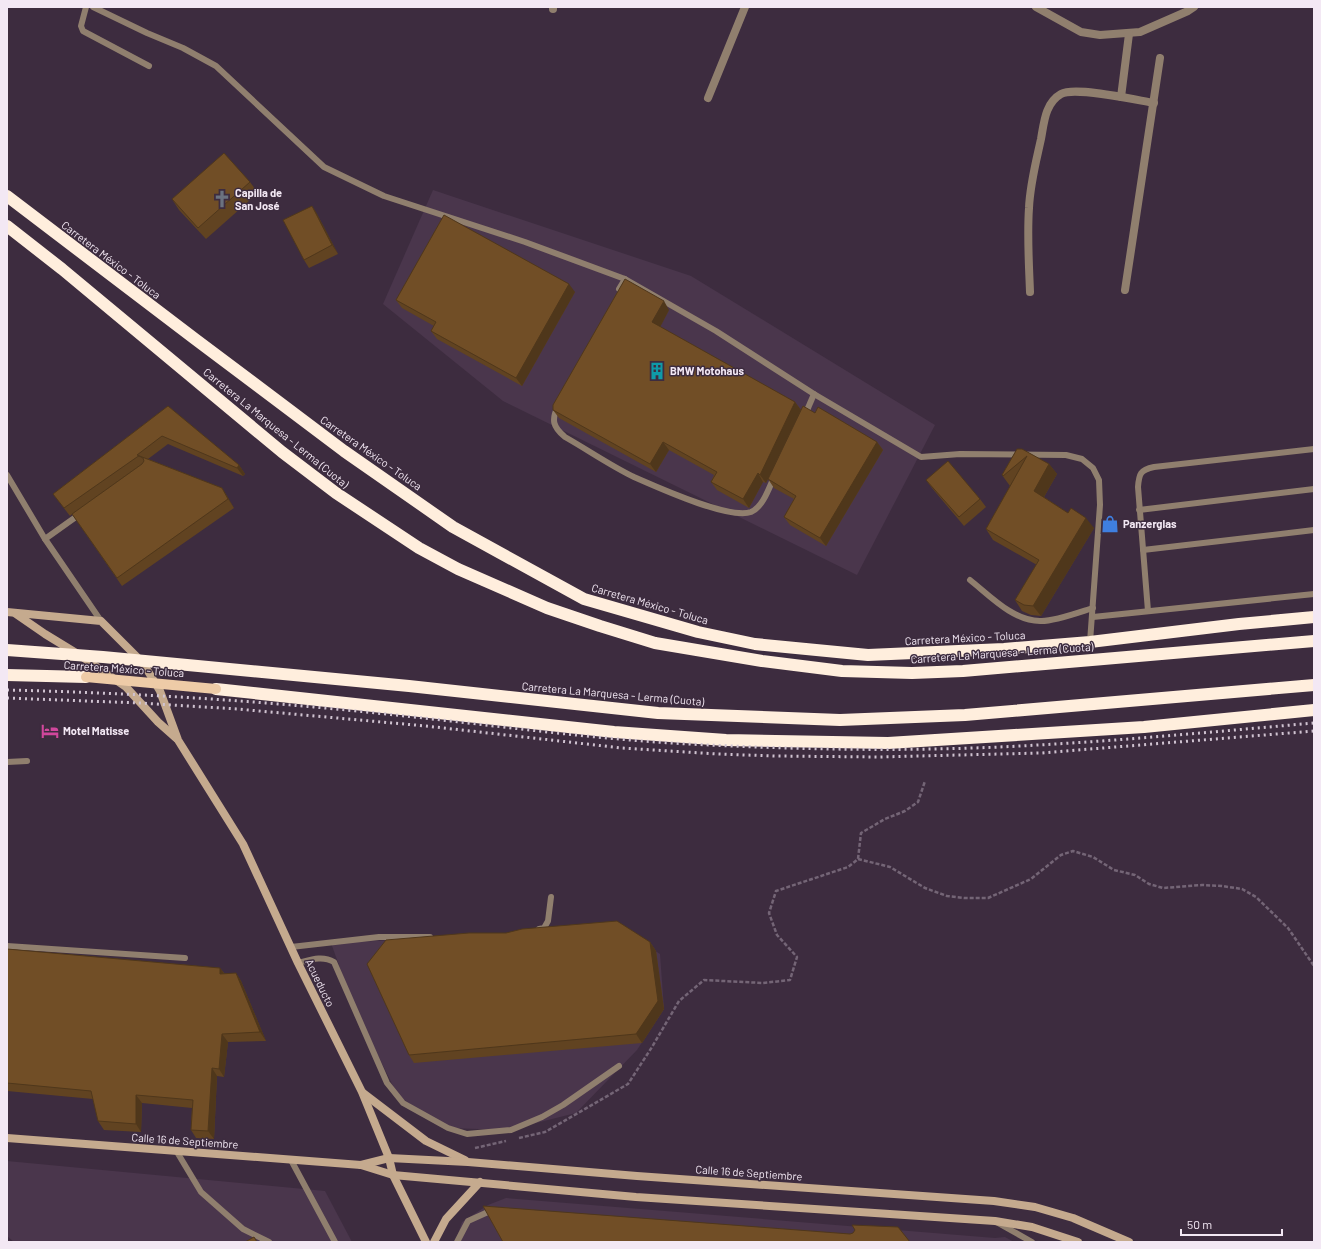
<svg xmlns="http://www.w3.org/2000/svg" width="1321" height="1249" viewBox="0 0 1321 1249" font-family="Barlow,sans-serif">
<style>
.built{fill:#4a364c}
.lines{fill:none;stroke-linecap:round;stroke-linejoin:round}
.path{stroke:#746576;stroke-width:2.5;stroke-dasharray:4 2;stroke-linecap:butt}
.lane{stroke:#907f6e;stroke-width:6}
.street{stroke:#907f6e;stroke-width:8}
.secondary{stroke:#c5aa8e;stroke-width:8}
.highway{stroke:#fed;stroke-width:12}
.rail{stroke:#d0c3d1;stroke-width:3;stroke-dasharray:2 4;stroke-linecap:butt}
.primary-bridge{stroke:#eecba7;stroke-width:10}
.highway-bridge{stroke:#fed;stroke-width:12}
.wall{fill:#614321}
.shaded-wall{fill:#4f371b}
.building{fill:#714e26;stroke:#4f371b}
.labels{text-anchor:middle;stroke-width:3;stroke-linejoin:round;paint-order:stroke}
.poi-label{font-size:11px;font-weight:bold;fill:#f3e8f4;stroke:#3d2c3f;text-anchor:start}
.street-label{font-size:11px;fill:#f3e8f4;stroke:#3d2c3f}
</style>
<rect width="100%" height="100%" fill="#3d2c3f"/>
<g class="built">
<polygon points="433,190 691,276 935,425 857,575 503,401 383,304"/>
<polygon points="623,930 660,954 664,1009 637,1050 576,1113 508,1130 448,1128 398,1096 354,1007 331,943"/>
<polygon points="7,1161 325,1191 352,1242 14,1242 7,1236"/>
<polygon points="506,1198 995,1238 1005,1237 1014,1242 455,1242 462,1222 488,1205"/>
</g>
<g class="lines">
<g class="path">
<polyline points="858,859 890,867 925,888 947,896 964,898 988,898 1031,879 1061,855 1073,851 1093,857 1114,870 1135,875 1149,884 1163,888 1202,885 1222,886 1242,889 1256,897 1288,928 1314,966"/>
<polyline points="519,1138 545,1132 628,1084 652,1047 679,1001 704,980 763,983 790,980 797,957 777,935 769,913 776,891 848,867 858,859 861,833 885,819 905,811 918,802 925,781"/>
<polyline points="475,1148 506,1141"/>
</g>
<g class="lane">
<polyline points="86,7 81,26 83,31 149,66"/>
<polyline points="93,7 147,33 183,48 216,66 324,167 384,196 525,242 625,279 619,289"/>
<polyline points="625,279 716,331 814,394 921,457 960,454 1066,455 1082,459 1093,468 1099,480 1100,505 1090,642"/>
<path d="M558,406C551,420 553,427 565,437C588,450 611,466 634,477C657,487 729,520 751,512C763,507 769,488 774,477"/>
<polyline points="805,415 814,394"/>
<polyline points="7,475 45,539 101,621"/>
<polyline points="1139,510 1314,489"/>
<polyline points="45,539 80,514"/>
<polyline points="1143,550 1314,530"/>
<path d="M970,580C989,595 1013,621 1040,621C1053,622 1080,612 1093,608"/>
<path d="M1148,611L1138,487C1139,474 1140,470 1154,467L1314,449"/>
<polyline points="1093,617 1314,594"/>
<polyline points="7,762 27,761"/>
<polyline points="539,929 544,928 548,921 551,897"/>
<polyline points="7,946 185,958"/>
<polyline points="291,947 379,937 430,937"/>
<path d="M298,963C310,960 322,955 334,962L387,1083L403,1103L448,1128L467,1134L511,1130L542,1117L563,1105L619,1066"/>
<polyline points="177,1152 201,1192 243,1229 269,1242"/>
<polyline points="291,1160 335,1242"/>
<polyline points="998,1223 1032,1242"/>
<polyline points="457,1242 468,1221 488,1212 493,1213"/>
</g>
<g class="street">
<polyline points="1036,7 1081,32 1100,35 1140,32 1188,11 1194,7"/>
<polyline points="553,9 553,7"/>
<polyline points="1121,97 1129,34"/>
<polyline points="708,98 745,7"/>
<polyline points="1125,290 1160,58"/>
<path d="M1030,292C1029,264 1027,236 1029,208C1030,184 1036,162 1041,139C1044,123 1045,103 1061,94C1075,86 1136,100 1154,103"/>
</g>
<g class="secondary">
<polyline points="7,612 101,621 143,663 160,691 178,740 243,844 298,963 362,1092 389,1158 393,1175 426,1242"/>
<polyline points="16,614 45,634 81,656 126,687 158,722 176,738"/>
<polyline points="363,1093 426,1141 465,1160"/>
<polyline points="7,1138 361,1165 393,1175 636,1197 995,1221 1032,1227 1078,1242"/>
<polyline points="361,1165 389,1158 468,1162 637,1176 994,1201 1035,1207 1073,1218 1129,1242"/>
<polyline points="434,1242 446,1219 480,1182"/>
</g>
<g class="highway">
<polyline points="7,196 195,339 344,451 453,527 584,599 698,632 755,644 868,655 1004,649 1090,642 1239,624 1314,617"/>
<polyline points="7,226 62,269 282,452 336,493 419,548 458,569 547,608 600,626 655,643 762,661 842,671 912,673 963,671 1092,660 1314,641"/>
<polyline points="7,675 86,677"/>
<polyline points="216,689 614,732 726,740 888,743 1144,727 1314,710"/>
</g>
<g class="rail">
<path d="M7,690C137,693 266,701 395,715C493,725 591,739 689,744C806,750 922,752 1038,745C1130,740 1222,731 1314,723"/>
<polyline points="7,698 140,703 237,709 426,726 622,748 717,754 775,756 878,757 1041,753 1314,731"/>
</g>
<polyline class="primary-bridge" points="86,677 216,689"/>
<polyline class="highway-bridge" points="7,650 103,657 409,686 658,713 840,720 965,715 1314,685"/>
</g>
<g class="wall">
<polygon points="250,182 258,193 206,239 179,210 172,199"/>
<polygon points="312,206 317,214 338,254 309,268 304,260"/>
<polygon points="575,292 522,386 437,339 431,331 434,326 402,308 396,300"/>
<polygon points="669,310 660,327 795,402 801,410 766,483 763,482 749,508 717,490 711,482 714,475 669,450 656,472 559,418 553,410"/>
<polygon points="168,406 239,465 245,474 243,476 168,444 148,459 222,488 227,496 234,508 122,586 72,514 70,516 53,494"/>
<polygon points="815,413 877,442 883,450 826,546 790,525 784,517 794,499 774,488 768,479"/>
<polygon points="1017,449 1049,464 1057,474 1044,497 1068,513 1094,528 1041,616 1031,615 1022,611 1015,600 1037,565 993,540 986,529 1010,486 1002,475"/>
<polygon points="926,480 980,499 986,507 964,526 932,488"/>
<polygon points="650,942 656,951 664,1009 642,1043 414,1063 409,1055"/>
<polygon points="7,949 220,968 225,974 236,973 241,981 266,1041 228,1042 224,1077 217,1076 214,1139 196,1138 191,1130 192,1108 142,1103 141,1132 104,1130 98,1121 93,1099 7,1091"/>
</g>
<g class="shaded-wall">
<polygon points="312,206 317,214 338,254 332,245"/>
<polygon points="569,284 575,292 522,386 516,378"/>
<polygon points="664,301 669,310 658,331 652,322"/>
<polygon points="795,402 801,410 766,483 760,475"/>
<polygon points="663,442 669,450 656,472 650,464"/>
<polygon points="877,442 883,450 826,546 820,538"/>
<polygon points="1049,464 1057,474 1041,502 1034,491"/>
<polygon points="239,465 245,474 243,476 237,468"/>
<polygon points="758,473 763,482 749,508 743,499"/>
<polygon points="222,488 227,496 234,508 228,499"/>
<polygon points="1086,518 1094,528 1041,616 1033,606"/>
<polygon points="650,942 656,951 664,1009 642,1043 636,1034"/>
<polygon points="220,968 226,976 220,974"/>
<polygon points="236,973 241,981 266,1041 260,1032"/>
<polygon points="222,1034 228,1042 224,1077 219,1069"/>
<polygon points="212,1068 217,1076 214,1139 208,1131"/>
<polygon points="136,1095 142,1103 141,1132 136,1124"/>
</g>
<g class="building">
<polygon points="224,153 250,182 198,228 172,199"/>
<polygon points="312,206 332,245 304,260 283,220"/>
<polygon points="444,215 569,284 516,378 431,331 436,322 396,300"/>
<polygon points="625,279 664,301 652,322 795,402 760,475 758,473 743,499 711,482 717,472 663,442 650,464 553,410 553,405"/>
<polygon points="168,406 239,465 237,468 162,436 137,455 222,488 228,499 117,578 72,514 142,464 144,461 143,458 139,456 137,457 64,508 53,494"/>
<polygon points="803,406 815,413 818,407 877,442 820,538 784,517 796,496 768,479"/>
<polygon points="1017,449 1022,449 1049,464 1034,491 1068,513 1071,508 1086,518 1033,606 1024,605 1015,600 1039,560 986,529 1027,456 1003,476 1002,475"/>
<polygon points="948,461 980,499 959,517 926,480"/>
<polygon points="617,921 650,942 658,1001 636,1034 409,1055 367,964 386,940 469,933 506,933 522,929"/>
<polygon points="7,949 220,968 220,974 236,973 260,1032 222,1034 219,1069 212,1068 208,1131 191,1130 193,1100 136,1095 136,1124 98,1121 91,1091 7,1083"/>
<polygon points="483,1206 850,1234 853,1233 855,1230 852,1225 898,1227 910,1242 503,1242"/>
<polygon points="254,1237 257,1242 245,1242"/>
</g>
<defs>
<g id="church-bare" transform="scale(1.38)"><path d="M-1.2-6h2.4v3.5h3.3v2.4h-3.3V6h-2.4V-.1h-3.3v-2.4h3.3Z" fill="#6b7280" stroke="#3d2c3f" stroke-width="2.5" paint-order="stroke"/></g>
<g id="building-bare" transform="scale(1.38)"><path d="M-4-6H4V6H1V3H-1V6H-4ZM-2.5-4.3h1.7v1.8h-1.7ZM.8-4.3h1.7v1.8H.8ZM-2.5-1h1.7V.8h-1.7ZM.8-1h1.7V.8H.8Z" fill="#0f9aa8" stroke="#3d2c3f" stroke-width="2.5" paint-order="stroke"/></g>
<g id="shop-bare" transform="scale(1.38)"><path d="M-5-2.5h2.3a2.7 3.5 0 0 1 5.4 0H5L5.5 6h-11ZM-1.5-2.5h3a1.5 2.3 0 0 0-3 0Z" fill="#3f7fe0" stroke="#3d2c3f" stroke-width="2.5" paint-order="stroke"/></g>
<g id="hotel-bare" transform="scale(1.38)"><path d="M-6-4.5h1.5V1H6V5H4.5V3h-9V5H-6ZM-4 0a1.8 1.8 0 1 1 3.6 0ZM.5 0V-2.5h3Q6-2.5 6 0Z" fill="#d1479c" stroke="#3d2c3f" stroke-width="2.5" paint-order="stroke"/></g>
</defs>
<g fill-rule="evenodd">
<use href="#church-bare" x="222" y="199"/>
<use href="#building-bare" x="657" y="371"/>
<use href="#shop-bare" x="1110" y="524"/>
<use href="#hotel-bare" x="50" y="731"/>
</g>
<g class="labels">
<g class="poi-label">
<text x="235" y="197">Capilla de<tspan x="235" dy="13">San José</tspan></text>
<text x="670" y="375">BMW Motohaus</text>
<text x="1123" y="528">Panzerglas</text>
<text x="63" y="735">Motel Matisse</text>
</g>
<g class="street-label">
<text transform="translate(111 260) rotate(37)" y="4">Carretera México - Toluca</text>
<text transform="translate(276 428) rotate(39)" y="4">Carretera La Marquesa - Lerma (Cuota)</text>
<text transform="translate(371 453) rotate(35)" y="4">Carretera México - Toluca</text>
<text transform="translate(650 604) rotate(16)" y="4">Carretera México - Toluca</text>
<text transform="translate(965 638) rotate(-3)" y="4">Carretera México - Toluca</text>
<text transform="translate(1002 653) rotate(-4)" y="4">Carretera La Marquesa - Lerma (Cuota)</text>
<text transform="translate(124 669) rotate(4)" y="4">Carretera México - Toluca</text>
<text transform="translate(613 694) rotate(5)" y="4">Carretera La Marquesa - Lerma (Cuota)</text>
<text transform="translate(320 983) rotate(64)" y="4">Acueducto</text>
<text transform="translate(185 1141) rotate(4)" y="4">Calle 16 de Septiembre</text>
<text transform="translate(749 1173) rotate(4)" y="4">Calle 16 de Septiembre</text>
</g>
</g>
<rect width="1321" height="1249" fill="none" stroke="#f3e8f4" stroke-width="16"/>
<path d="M1181 1229v6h101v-6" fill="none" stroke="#f3e8f4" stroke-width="2"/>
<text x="1187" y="1229" font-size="12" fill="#f3e8f4" stroke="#3d2c3f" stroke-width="3" paint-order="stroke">50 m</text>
</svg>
